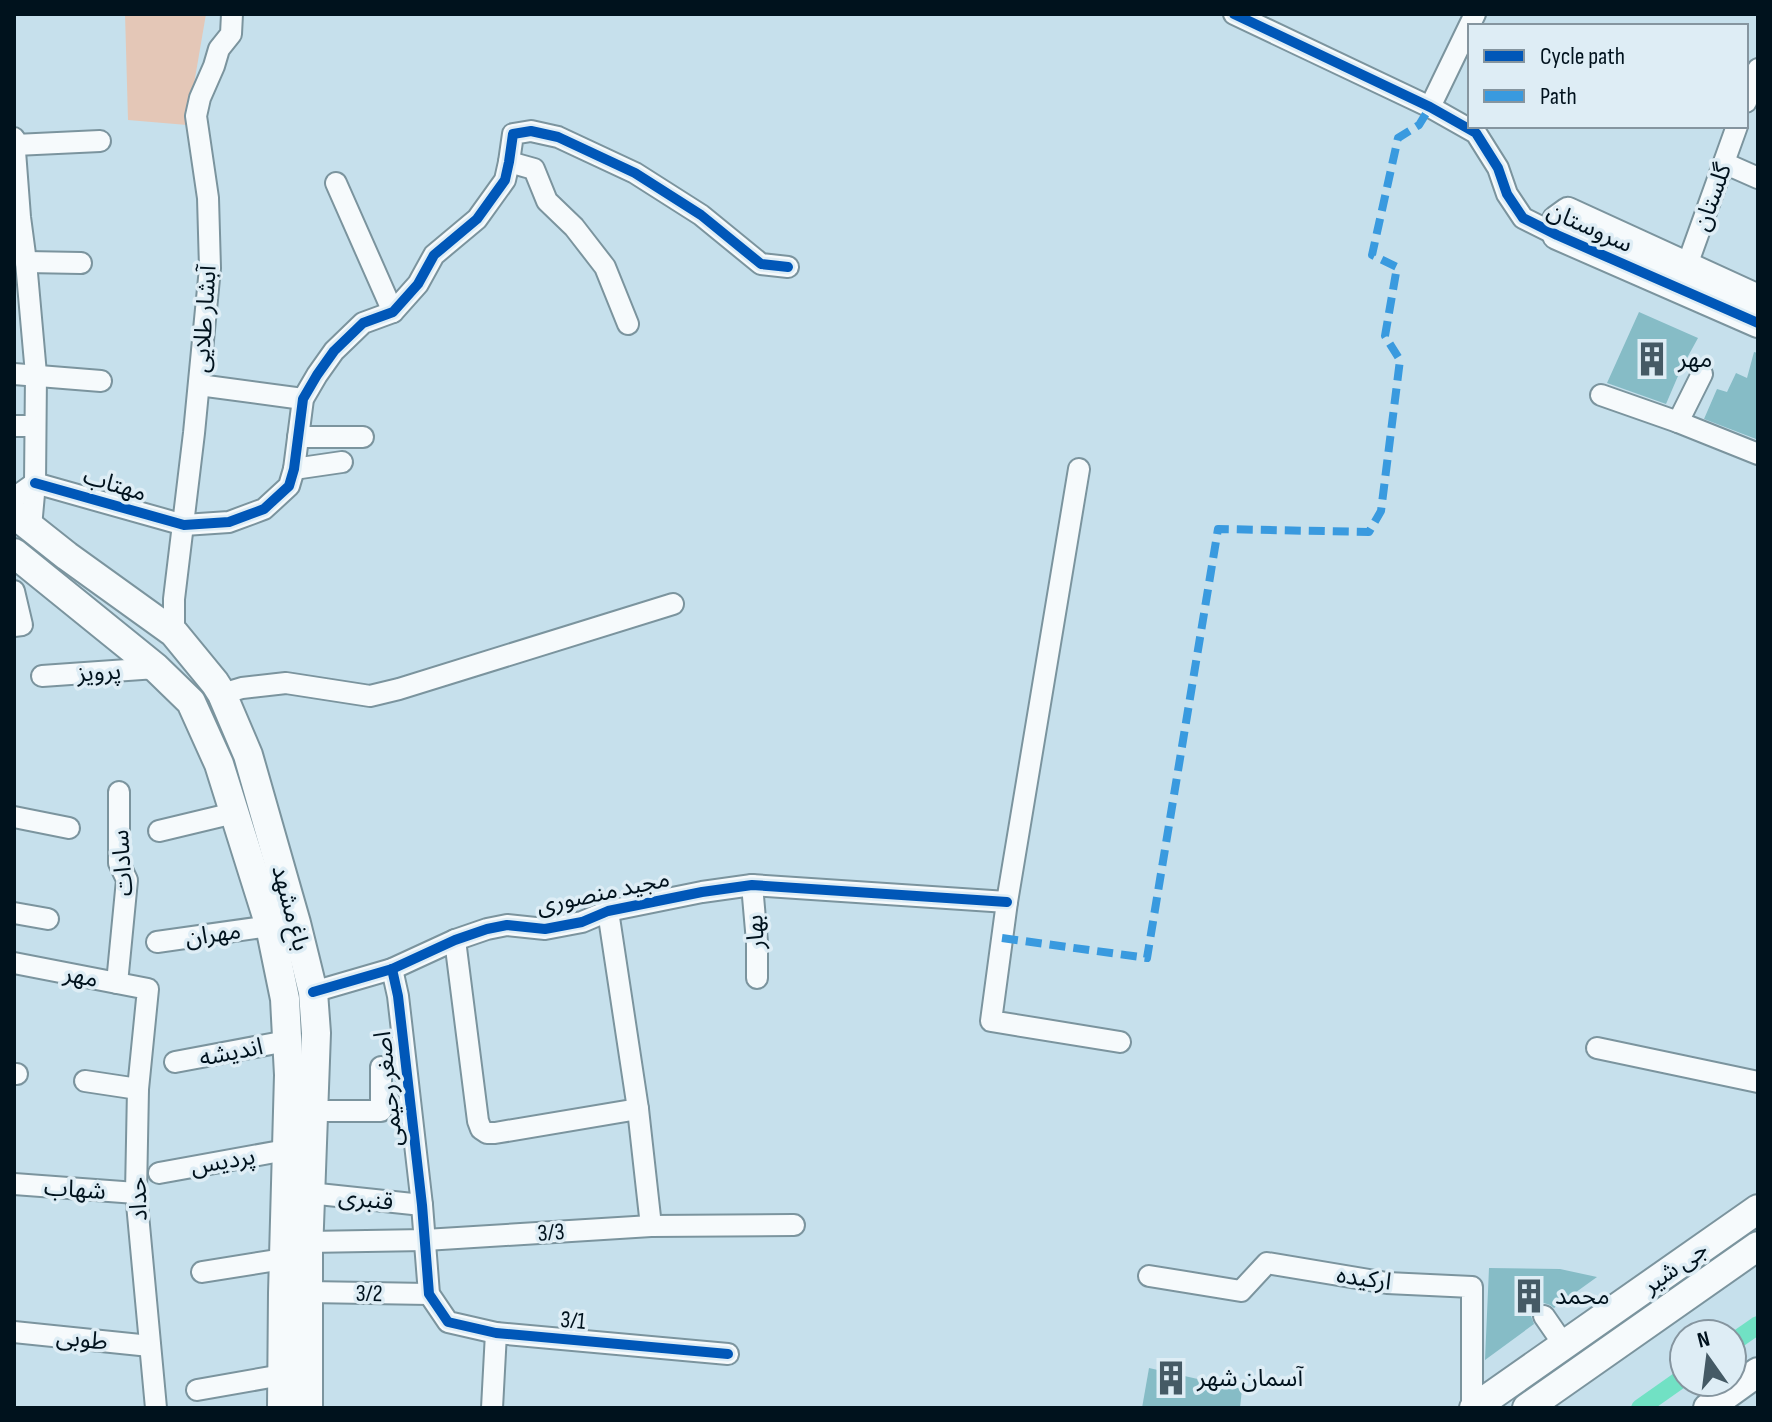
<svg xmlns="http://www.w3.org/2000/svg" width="1772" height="1422" viewBox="0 0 1772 1422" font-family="'Sofia Sans Condensed','Noto Sans Arabic',sans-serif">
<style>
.green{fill:#e4c7b7}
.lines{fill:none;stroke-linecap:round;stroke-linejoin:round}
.canal{stroke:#71e1c4;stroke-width:18}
.building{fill:#86bcc6}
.street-casing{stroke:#7b949e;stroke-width:24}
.secondary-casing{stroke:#7b949e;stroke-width:32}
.street{stroke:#f6fafc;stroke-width:20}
.secondary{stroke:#f6fafc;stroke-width:28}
.quiet{stroke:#399adf;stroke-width:8;stroke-dasharray:16 8;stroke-linecap:butt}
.cycleway-casing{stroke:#deedf5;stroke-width:15}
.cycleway{stroke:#0057b8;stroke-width:10}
.labels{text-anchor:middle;stroke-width:7;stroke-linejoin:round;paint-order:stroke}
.street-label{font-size:24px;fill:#00121d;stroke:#deedf5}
.poi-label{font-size:24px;fill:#00121d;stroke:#deedf5;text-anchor:start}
</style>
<rect width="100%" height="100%" fill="#c6e0ec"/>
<polygon class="green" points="125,14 206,14 187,125 128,120"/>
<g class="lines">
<g class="canal">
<polyline points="1732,1343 1758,1325"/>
<polyline points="1640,1408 1684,1377"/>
</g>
</g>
<g class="building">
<polygon points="1639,312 1698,338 1681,369 1666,404 1607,383"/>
<polygon points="1754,352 1758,353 1758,434 1756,439 1704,419 1717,389 1727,392 1736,373 1747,378"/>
<polygon points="1489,1268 1560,1269 1597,1277 1554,1308 1550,1305 1544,1303 1536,1306 1531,1316 1534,1324 1485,1360"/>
<polygon points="1149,1368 1242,1389 1240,1408 1142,1408"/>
</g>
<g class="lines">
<g class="street-casing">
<g id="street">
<polyline points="1234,14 1430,107 1476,133 1498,168 1507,194 1523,218 1557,235"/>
<polyline points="1746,102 1758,69"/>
<polyline points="1430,107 1475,14"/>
<polyline points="14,138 20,217 26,262 36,374 35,483 31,527"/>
<polyline points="15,145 100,141"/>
<polyline points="509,162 534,169 547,201 574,227 605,267 628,324"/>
<polyline points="1724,163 1758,178"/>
<polyline points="336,183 393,312"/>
<polyline points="26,262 81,263"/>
<polyline points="1686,268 1737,126"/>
<polyline points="14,374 101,381"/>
<polyline points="199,385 303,399"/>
<polyline points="1601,395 1678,422 1758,454"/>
<polyline points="1678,422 1702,374"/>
<polyline points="14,426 35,426"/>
<polyline points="298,437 363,437"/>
<polyline points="294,469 342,462"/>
<polyline points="1079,469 1007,902 991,1021 1120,1042"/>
<polyline points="35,483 184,525 229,522 264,509 289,486 294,469 303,399 317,375 334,351 363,323 393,312 418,284 434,255 477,219 505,180 509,162 513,134 531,131 558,137 635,173 701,215 761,264 788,267"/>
<polyline points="14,498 35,483"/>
<polyline points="14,591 22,625 14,626"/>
<polyline points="174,633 174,599 194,433 210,268 208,198 196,116 200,98 214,66 219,49 231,34 232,14"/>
<polyline points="42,676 156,668"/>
<polyline points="222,694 242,688 286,683 370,696 399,689 673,604"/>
<polyline points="14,817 69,828"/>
<polyline points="159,831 234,813"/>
<polyline points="752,885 757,942 757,978"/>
<polyline points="608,911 638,1109 651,1226"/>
<polyline points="14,913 48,919"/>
<polyline points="455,940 478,1121 481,1129 487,1133 495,1133 638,1109"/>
<polyline points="157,942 270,926"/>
<polyline points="14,963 148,989 138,1089 136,1193 156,1408"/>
<polyline points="392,969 398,996 422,1205 429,1294 448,1322 496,1333 728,1354"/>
<polyline points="117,983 127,880 119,863 119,792"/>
<polyline points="313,992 392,969 455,940 487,929 507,925 545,929 582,922 608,911 702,892 752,885 1007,902"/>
<polyline points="1597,1048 1758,1082"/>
<polyline points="175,1062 287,1041"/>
<polyline points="14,1074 17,1074"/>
<polyline points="85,1081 138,1089"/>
<polyline points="314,1111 381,1111 381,1067"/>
<polyline points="159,1173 286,1150"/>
<polyline points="14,1184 136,1193"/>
<polyline points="309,1193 422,1205"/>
<polyline points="308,1242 425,1240 651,1226 794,1225"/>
<polyline points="202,1272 283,1259"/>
<polyline points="1149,1276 1241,1291 1267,1263 1387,1283 1472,1287 1472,1408"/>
<polyline points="308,1292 429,1294"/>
<polyline points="1544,1316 1564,1345"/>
<polyline points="14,1332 150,1346"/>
<polyline points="197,1390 282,1375"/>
<polyline points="492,1408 496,1333"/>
</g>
</g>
<g class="secondary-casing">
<g id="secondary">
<polyline points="1758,299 1568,212 1557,220 1557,235 1758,323"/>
<polyline points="14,514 67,556 174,633 215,683 222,694 248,755 296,923 313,992 316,1033 308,1253 308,1408"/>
<polyline points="14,553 156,668 191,702 219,764 270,926 285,999 289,1075 283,1293 282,1408"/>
<polyline points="1474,1408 1758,1209"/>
<polyline points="1527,1408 1758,1246"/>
<polyline points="1708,1408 1758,1372"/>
</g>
</g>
<use href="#street" class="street"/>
<use href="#secondary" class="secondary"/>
<polyline class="quiet" points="1002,938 1147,958 1218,529 1369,532 1381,511 1400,360 1385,336 1397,267 1372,255 1398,138 1419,125 1430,107"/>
<g class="cycleway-casing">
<g id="cycleway">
<polyline points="1234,14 1430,107 1476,133 1498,168 1507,194 1523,218 1557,235 1758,323"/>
<polyline points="35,483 184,525 229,522 264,509 289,486 294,469 303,399 317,375 334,351 363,323 393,312 418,284 434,255 477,219 505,180 509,162 513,134 531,131 558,137 635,173 701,215 761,264 788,267"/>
<polyline points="392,969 398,996 422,1205 429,1294 448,1322 496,1333 728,1354"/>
<polyline points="313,992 392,969 455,940 487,929 507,925 545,929 582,922 608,911 702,892 752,885 1007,902"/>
</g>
</g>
<use href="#cycleway" class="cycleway"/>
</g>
<defs>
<g id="building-bare" transform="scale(2.76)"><path d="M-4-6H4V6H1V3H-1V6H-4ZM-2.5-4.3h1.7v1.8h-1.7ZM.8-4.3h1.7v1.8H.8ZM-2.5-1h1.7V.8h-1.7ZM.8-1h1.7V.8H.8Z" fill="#455a65" stroke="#deedf5" stroke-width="2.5" paint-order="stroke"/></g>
</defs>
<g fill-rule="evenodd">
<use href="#building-bare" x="1652" y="359"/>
<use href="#building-bare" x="1529" y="1296"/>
<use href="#building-bare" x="1171" y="1378"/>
</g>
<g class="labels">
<g class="street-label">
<text transform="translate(1712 197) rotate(-70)" y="8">گلستان</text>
<text transform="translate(1590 227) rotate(24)" y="8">سروستان</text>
<text transform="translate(204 319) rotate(-86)" y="8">آبشار طلایی</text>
<text transform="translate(115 484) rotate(17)" y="8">مهتاب</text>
<text transform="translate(99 672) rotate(-4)" y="8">پرویز</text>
<text transform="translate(122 863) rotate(-94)" y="8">سادات</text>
<text transform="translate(603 892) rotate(-12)" y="8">مجید منصوری</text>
<text transform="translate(291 908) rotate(75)" y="8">باغ مشهد</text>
<text transform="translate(755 932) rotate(-93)" y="8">بهار</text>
<text transform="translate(213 934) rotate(-8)" y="8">مهران</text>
<text transform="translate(81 976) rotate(11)" y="8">مهر</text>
<text transform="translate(231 1052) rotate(-11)" y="8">اندیشه</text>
<text transform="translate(388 1089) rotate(-96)" y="8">اصغر رحیمی</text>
<text transform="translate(223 1161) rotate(-10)" y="8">پردیس</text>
<text transform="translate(75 1189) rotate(4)" y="8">شهاب</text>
<text transform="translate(138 1199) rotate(-92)" y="8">حداد</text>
<text transform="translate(366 1199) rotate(6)" y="8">قنبری</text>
<text transform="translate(551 1232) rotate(-4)" y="8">3/3</text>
<text transform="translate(1675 1267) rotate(-35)" y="8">جی شیر</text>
<text transform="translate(1364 1278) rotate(8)" y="8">ارکیده</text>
<text transform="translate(369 1293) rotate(1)" y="8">3/2</text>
<text transform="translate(573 1320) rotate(5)" y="8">3/1</text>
<text transform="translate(82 1339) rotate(6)" y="8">طوبی</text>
</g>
<g class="poi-label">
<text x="1678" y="367">مهر</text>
<text x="1555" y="1304">محمد</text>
<text x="1197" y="1386">آسمان شهر</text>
</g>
</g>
<rect width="1772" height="1422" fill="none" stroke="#00121d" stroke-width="32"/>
<rect x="1468" y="24" width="280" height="104" fill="#deedf5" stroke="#85959f" stroke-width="2"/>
<rect x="1484" y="50" width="40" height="12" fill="#0057b8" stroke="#85959f" stroke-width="2"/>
<text x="1540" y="64" font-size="24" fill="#00121d">Cycle path</text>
<rect x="1484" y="90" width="40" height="12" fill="#399adf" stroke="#85959f" stroke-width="2"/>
<text x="1540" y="104" font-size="24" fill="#00121d">Path</text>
<g transform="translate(1708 1358) rotate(346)"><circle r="38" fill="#deedf5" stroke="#85959f" stroke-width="2"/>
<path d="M0-6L14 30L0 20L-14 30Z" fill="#455a65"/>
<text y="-12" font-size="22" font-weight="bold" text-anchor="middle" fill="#00121d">N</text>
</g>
</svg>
